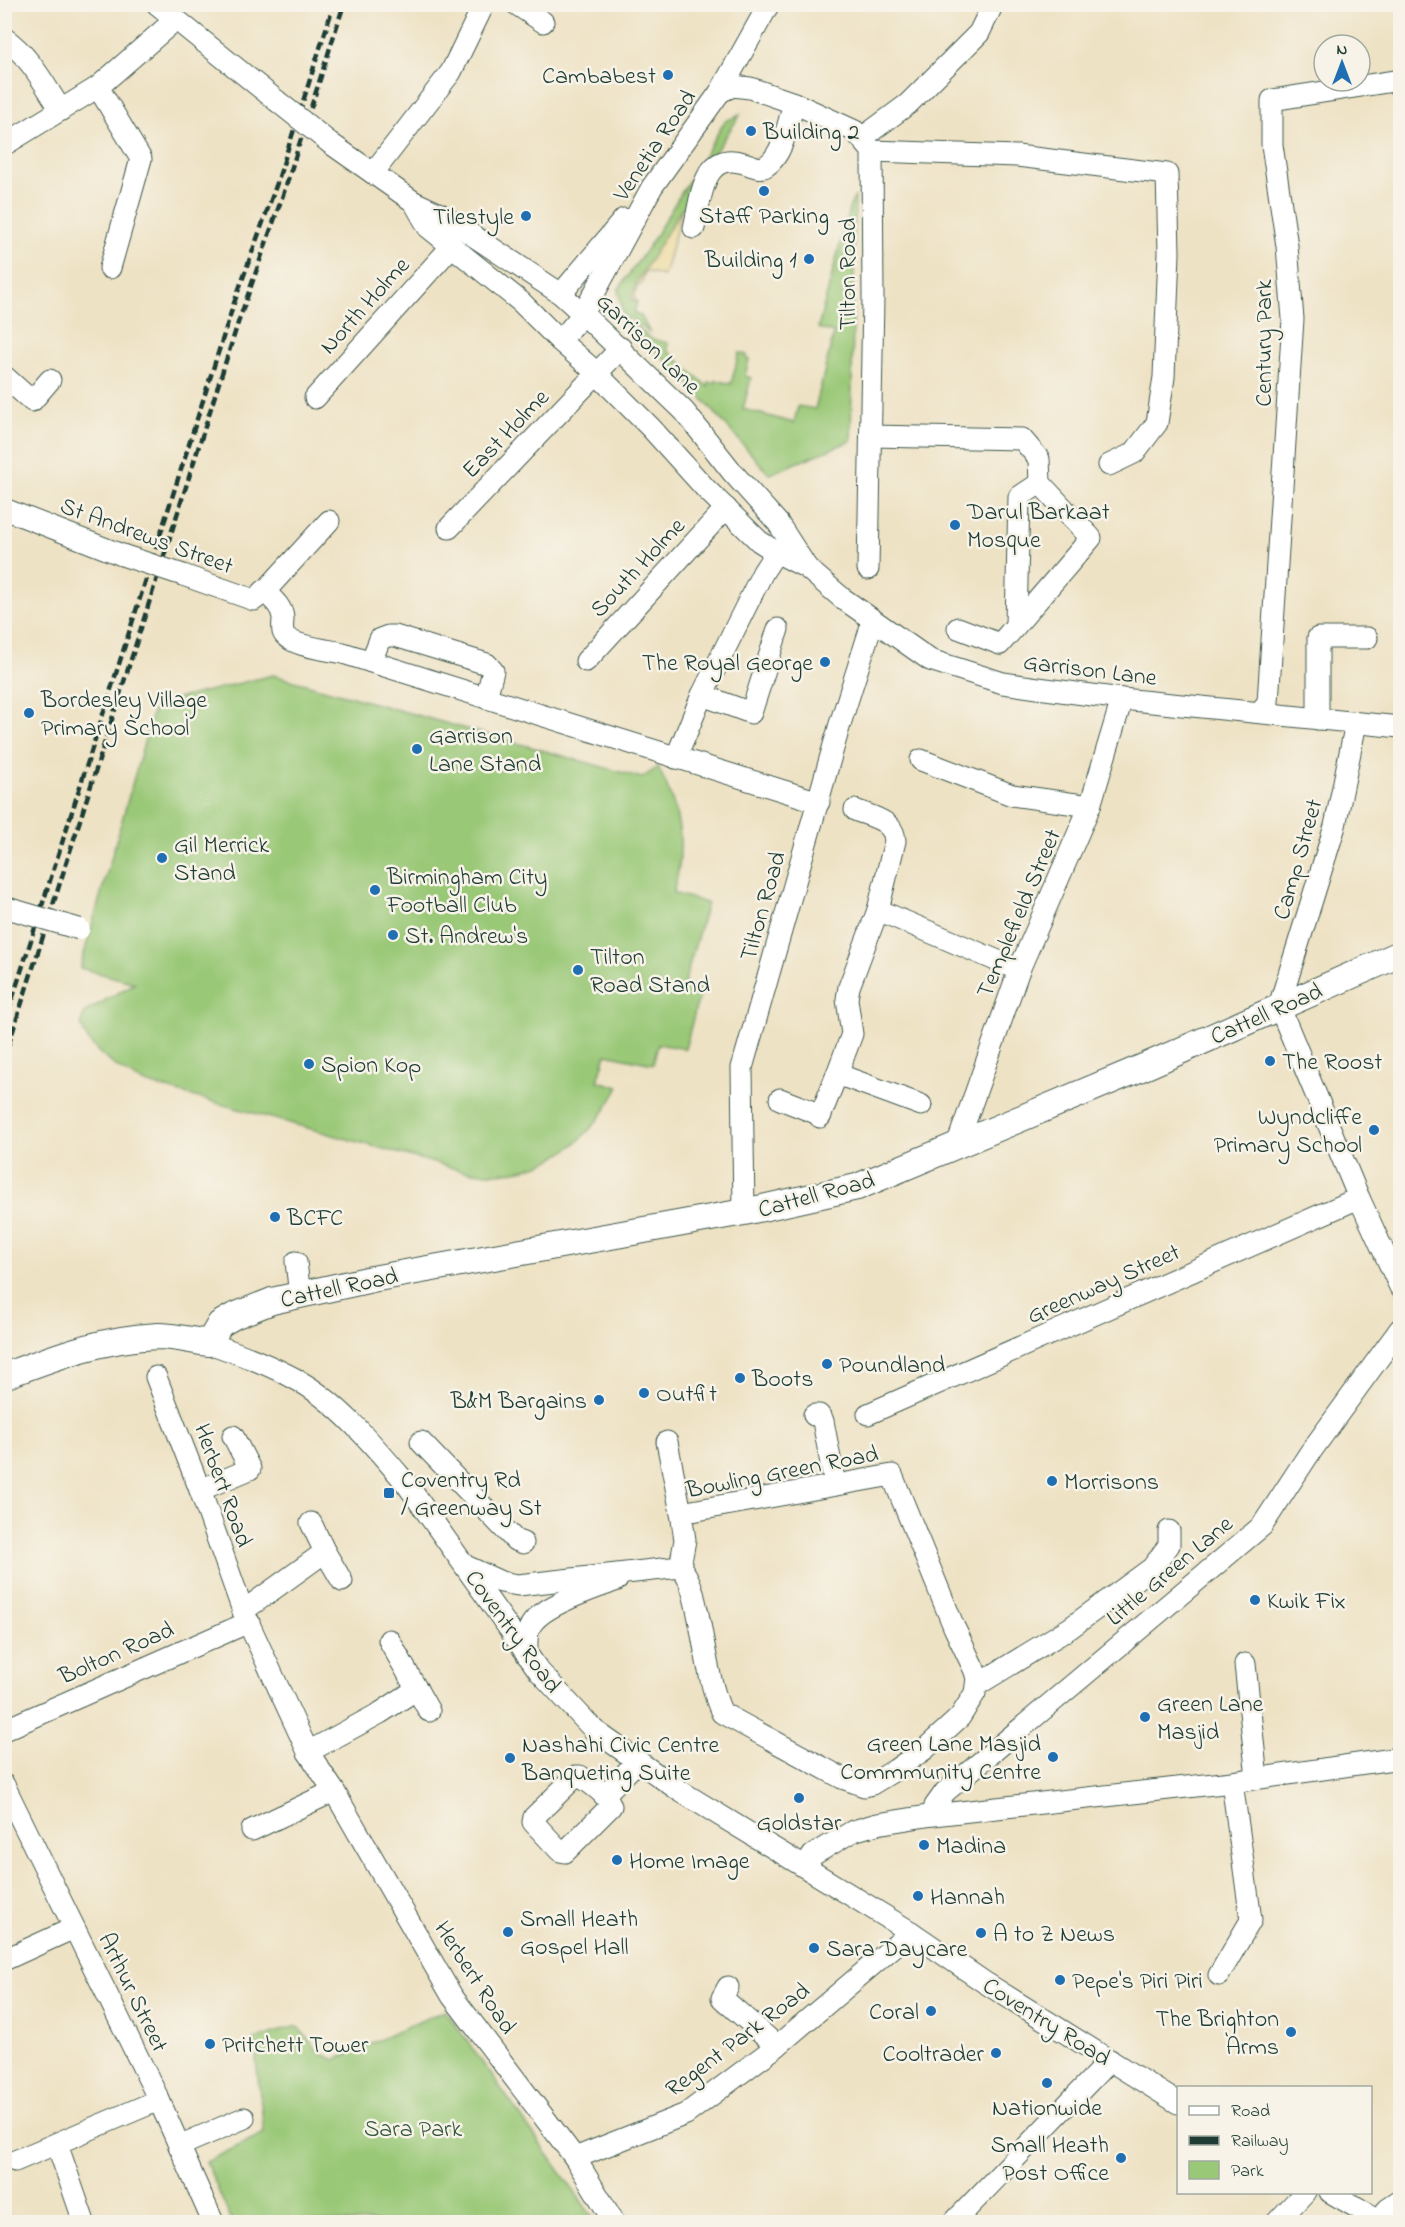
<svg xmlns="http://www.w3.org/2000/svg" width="1405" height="2227" viewBox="0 0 1405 2227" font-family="'Indie Flower',sans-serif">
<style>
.green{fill:#99c876;stroke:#5c8255;stroke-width:1.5}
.sand{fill:#eeda9e;stroke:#868c69;stroke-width:1.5}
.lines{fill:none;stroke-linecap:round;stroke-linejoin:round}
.minor-casing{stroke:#3e564a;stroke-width:23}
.major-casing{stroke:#3e564a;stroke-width:28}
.minor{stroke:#fff;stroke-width:21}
.major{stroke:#fff;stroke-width:26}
.rail{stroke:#1f3d34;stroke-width:4.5;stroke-dasharray:9 4.5;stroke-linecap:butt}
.minor-bridge-casing{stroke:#3e564a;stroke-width:23;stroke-linecap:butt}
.minor-bridge{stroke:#fff;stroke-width:21}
.poi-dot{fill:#1f6fb2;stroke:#f7f3e8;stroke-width:2}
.labels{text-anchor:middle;stroke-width:5;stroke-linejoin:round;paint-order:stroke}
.poi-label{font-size:24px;fill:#1f3d34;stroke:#f7f3e8;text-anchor:start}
.street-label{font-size:24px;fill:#1f3d34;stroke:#f7f3e8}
.park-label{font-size:24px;fill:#375941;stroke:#f7f3e8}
</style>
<rect width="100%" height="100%" fill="#f7f3e8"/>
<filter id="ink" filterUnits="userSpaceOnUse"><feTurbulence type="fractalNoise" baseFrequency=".0167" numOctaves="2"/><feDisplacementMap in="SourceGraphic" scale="12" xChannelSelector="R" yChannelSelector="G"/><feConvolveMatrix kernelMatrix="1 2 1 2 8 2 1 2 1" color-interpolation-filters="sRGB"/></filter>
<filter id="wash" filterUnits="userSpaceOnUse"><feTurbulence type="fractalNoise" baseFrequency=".008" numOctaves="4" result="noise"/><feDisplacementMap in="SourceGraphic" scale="24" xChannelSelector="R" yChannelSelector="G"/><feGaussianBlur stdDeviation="1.35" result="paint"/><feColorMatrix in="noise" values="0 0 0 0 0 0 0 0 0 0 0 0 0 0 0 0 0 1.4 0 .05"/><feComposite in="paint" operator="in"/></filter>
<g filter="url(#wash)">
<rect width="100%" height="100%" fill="#eee2c4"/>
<g class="green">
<polygon points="740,115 706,165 694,211 682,208 636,284 634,300 637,301 634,314 641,316 650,333 630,318 625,322 618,290 651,243 725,121"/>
<polygon points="855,196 851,441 769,474 686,380 629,326 632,323 651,339 668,343 667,350 708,387 709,382 715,383 716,380 731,384 739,353 747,355 746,358 749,359 745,376 751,378 743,409 794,423 798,406 815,409 834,333 818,328 850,206"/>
<path d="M273,675L642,778L658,767C680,809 687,847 673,893L707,903L684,984L701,988L685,1049L658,1044L653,1064L606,1054L598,1081L619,1087C584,1152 537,1181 463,1171L145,1083C123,1073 85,1049 81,1023L85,1012L135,983L80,968L155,704Z"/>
<polygon points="445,2010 596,2222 232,2222 206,2162 264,2133 254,2039 297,2026 321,2054 335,2060"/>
</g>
<polygon class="sand" points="682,208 664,276 645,271 641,285 638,284 634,300 631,300 636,284"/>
</g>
<g filter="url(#ink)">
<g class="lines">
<g class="minor-casing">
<g id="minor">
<polyline points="157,4 277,101"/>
<polyline points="516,4 543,22"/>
<path d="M4,38C30,56 44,84 61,110"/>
<polyline points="98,87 141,159 110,268"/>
<polyline points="720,92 733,86 750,88 794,103 855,131 872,151 873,298 868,569"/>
<polyline points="862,138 908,104 979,33 993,4"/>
<polyline points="330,143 414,202 442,215 561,294 583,314 684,411 733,473 778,523 807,568"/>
<polyline points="4,145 98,87 175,20"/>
<polyline points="872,151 1017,156 1167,174 1169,253 1164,377 1157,423 1134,453 1109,465"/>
<polyline points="373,173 451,72 484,4"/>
<polyline points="414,202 428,227 521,302 560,341 590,367 651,428 706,489 759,541 776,552 807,568 842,598 930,660 1003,683 1038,688 1122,699 1400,727"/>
<path d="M694,228C701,200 702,150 744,163C751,165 760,170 766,166C784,154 788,122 794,103"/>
<polyline points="561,294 624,219"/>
<polyline points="560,341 583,314 652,187 720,92 769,4"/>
<polyline points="4,376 32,401 50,380"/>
<polyline points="315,398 452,246"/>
<polyline points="871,436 1022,439 1039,459 1040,483 1091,538 1000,644 958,628"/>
<polyline points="4,509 122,555"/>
<polyline points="449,528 621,348"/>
<polyline points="183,575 254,600 268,588 329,521"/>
<path d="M264,591C272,599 282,606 283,618C283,622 282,627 283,632C288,646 329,650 343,653L819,802"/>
<polyline points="1016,625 1019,497 1040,483"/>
<polyline points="586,661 726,508"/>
<polyline points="371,662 380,639 388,636 395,636 487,664 493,671 486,698"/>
<polyline points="702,695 751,713 778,629"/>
<polyline points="1260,712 1268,702 1293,319 1287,246 1272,145 1272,100 1400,80"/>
<polyline points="1318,719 1318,638 1367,638"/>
<polyline points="1356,723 1335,826 1279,1006 1359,1198 1400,1287"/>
<polyline points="676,758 702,695 763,572 776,552"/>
<polyline points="921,760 1012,795 1090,806"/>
<polyline points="878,910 1019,970"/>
<path d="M837,1074L852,1034L847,999L849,987L878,910L895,841C894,820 872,817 855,810"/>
<polyline points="780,1099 821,1115"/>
<polyline points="820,1117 837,1074 921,1105"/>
<polyline points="957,1145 1019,970 1090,806 1122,699"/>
<polyline points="744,1212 742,1068 840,724 869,633 872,620"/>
<polyline points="296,1262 300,1295"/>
<path d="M209,1343C240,1354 271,1365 299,1381C340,1404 376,1448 406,1483L539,1671L594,1730L680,1791L911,1932L984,1982L1178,2103"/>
<polyline points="156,1377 200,1490 243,1611 308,1752 334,1791 452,1996 575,2158 614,2222"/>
<polyline points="868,1414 1359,1198"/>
<polyline points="814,1415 819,1415 823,1421 835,1485"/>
<polyline points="421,1442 515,1540 523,1543"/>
<polyline points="667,1442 681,1513"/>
<polyline points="200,1490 250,1469 233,1436"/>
<polyline points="325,1552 342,1581"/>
<path d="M468,1567L501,1582L518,1585L680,1567L685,1540L681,1513L892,1475L954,1627L974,1669L977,1678L975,1693L960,1717L925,1749L895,1770L872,1784L864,1786L842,1778L722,1713C710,1689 704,1642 698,1614C694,1597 692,1580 680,1567"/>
<polyline points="243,1611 325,1552 311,1523"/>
<polyline points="389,1640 429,1711"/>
<path d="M527,1655C527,1646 526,1635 530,1627C540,1605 595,1589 617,1580"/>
<polyline points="1245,1664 1257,1778"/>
<polyline points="977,1685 1070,1628 1152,1568 1169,1545 1169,1531"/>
<polyline points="4,1730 249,1622"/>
<polyline points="308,1752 380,1713 417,1689"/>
<path d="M576,1776H580C590,1784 607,1793 611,1806L565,1852L560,1851L533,1822L534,1817Z"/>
<polyline points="4,1785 159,2100 213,2222"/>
<polyline points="604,1795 638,1761"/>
<polyline points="933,1815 935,1806 945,1792 1262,1526 1309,1454 1400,1329"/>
<polyline points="252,1830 334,1791"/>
<polyline points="805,1867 813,1855 853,1831 877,1824 933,1815 1232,1782 1400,1758"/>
<polyline points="4,1960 74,1928"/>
<polyline points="1219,1975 1251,1920 1232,1782"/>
<polyline points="728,1987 722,1998 777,2046"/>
<polyline points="57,2144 84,2222"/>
<polyline points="179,2146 244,2118"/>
<polyline points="575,2158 686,2114 777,2046 911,1932"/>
<polyline points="15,2161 159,2100"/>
<polyline points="1330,2192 1382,2222"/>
<polyline points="1378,2220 1388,2209 1400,2201"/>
<polyline points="954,2222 1110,2060"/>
<polyline points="1277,2222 1305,2192"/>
</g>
</g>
<g class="major-casing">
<path id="major" d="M4,1376C54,1357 104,1338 158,1336C175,1336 193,1341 209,1343L220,1324L234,1316L272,1301L372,1279L744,1212L857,1187L1146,1066L1400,954"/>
</g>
<use href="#minor" class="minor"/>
<use href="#major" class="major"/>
<g class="rail">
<polyline points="4,1025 234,303 277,183 334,4"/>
<polyline points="4,1059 238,323 284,192 344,4"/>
</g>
<g class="minor-bridge-casing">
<g id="minor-bridge">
<polyline points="277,101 330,143"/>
<polyline points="122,555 183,575"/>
<polyline points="4,907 79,929"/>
</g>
</g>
<use href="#minor-bridge" class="minor-bridge"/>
</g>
</g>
<g class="poi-dot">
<circle cx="668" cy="75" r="6"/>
<circle cx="751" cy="131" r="6"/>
<circle cx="764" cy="191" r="6"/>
<circle cx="526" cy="216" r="6"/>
<circle cx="809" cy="259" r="6"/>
<circle cx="955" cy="525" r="6"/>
<circle cx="825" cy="662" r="6"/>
<circle cx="29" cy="713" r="6"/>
<circle cx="417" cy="749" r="6"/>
<circle cx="162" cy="858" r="6"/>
<circle cx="375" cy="890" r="6"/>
<circle cx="393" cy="935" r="6"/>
<circle cx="578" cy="970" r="6"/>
<circle cx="1270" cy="1061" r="6"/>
<circle cx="309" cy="1064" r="6"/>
<circle cx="1374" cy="1130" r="6"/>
<circle cx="275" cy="1217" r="6"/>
<circle cx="827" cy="1364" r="6"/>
<circle cx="740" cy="1378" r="6"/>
<circle cx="644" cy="1393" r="6"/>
<circle cx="599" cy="1400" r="6"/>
<circle cx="1052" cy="1481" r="6"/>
<rect x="383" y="1487" width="12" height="12" rx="3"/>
<circle cx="1255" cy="1600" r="6"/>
<circle cx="1145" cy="1717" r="6"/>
<circle cx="1053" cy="1757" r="6"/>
<circle cx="510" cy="1758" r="6"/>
<circle cx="799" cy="1798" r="6"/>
<circle cx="924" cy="1845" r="6"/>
<circle cx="617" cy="1860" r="6"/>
<circle cx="918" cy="1896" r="6"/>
<circle cx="508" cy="1932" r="6"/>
<circle cx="981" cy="1933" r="6"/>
<circle cx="814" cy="1948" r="6"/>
<circle cx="1060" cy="1980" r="6"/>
<circle cx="931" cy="2011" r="6"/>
<circle cx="1291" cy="2032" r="6"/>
<circle cx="210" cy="2044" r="6"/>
<circle cx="996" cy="2053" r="6"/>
<circle cx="1047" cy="2083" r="6"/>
<circle cx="1121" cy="2158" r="6"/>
</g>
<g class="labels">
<g class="poi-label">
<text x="656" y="83" text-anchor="end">Cambabest</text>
<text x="763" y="139">Building 2</text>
<text x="764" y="223" text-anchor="middle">Staff Parking</text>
<text x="514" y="224" text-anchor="end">Tilestyle</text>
<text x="797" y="267" text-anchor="end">Building 1</text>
<text x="967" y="519">Darul Barkaat<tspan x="967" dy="28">Mosque</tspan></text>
<text x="813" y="670" text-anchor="end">The Royal George</text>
<text x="41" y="707">Bordesley Village<tspan x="41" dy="28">Primary School</tspan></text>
<text x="429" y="743">Garrison<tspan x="429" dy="28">Lane Stand</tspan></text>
<text x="174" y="852">Gil Merrick<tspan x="174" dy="28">Stand</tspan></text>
<text x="387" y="884">Birmingham City<tspan x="387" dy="28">Football Club</tspan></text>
<text x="405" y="943">St. Andrew's</text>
<text x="590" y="964">Tilton<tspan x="590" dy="28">Road Stand</tspan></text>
<text x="1282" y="1069">The Roost</text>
<text x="321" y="1072">Spion Kop</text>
<text x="1362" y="1124" text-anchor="end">Wyndcliffe<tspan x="1362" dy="28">Primary School</tspan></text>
<text x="287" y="1225">BCFC</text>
<text x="839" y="1372">Poundland</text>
<text x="752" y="1386">Boots</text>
<text x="656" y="1401">Outfit</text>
<text x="587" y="1408" text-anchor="end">B&amp;M Bargains</text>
<text x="401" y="1487">Coventry Rd<tspan x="401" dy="28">/ Greenway St</tspan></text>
<text x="1064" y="1489">Morrisons</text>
<text x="1267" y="1608">Kwik Fix</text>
<text x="1157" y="1711">Green Lane<tspan x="1157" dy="28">Masjid</tspan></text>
<text x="1041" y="1751" text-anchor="end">Green Lane Masjid<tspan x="1041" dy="28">Commmunity Centre</tspan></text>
<text x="522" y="1752">Nashahi Civic Centre<tspan x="522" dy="28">Banqueting Suite</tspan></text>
<text x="799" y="1830" text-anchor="middle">Goldstar</text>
<text x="936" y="1853">Madina</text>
<text x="629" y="1868">Home Image</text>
<text x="930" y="1904">Hannah</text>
<text x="520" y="1926">Small Heath<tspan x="520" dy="28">Gospel Hall</tspan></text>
<text x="993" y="1941">A to Z News</text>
<text x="826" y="1956">Sara Daycare</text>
<text x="1072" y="1988">Pepe's Piri Piri</text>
<text x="919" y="2019" text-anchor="end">Coral</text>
<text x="1279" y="2026" text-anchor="end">The Brighton<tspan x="1279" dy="28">Arms</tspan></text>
<text x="222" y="2052">Pritchett Tower</text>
<text x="984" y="2061" text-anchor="end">Cooltrader</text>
<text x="1047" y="2115" text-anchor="middle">Nationwide</text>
<text x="1109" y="2152" text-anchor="end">Small Heath<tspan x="1109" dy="28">Post Office</tspan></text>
</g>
<g class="street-label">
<text transform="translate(654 145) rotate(-56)" y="8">Venetia Road</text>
<text transform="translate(847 274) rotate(-90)" y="8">Tilton Road</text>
<text transform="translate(364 305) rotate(-48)" y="8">North Holme</text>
<text transform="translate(649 343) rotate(44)" y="8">Garrison Lane</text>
<text transform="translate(1263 343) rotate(-90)" y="8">Century Park</text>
<text transform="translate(505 433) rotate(-46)" y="8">East Holme</text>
<text transform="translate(147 535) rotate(20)" y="8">St Andrews Street</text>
<text transform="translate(637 567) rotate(-47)" y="8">South Holme</text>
<text transform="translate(1090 669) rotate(7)" y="8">Garrison Lane</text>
<text transform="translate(1297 859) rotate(-74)" y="8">Camp Street</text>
<text transform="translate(762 906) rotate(-74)" y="8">Tilton Road</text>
<text transform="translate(1018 913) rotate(-67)" y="8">Templefield Street</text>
<text transform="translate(1266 1013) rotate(-24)" y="8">Cattell Road</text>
<text transform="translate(816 1194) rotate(-15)" y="8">Cattell Road</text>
<text transform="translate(1103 1283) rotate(-24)" y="8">Greenway Street</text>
<text transform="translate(339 1287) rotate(-12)" y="8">Cattell Road</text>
<text transform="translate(782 1471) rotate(-11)" y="8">Bowling Green Road</text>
<text transform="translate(224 1485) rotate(70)" y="8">Herbert Road</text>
<text transform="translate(1169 1570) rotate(-40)" y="8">Little Green Lane</text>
<text transform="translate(514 1631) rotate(54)" y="8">Coventry Road</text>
<text transform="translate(116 1652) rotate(-24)" y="8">Bolton Road</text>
<text transform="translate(476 1977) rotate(57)" y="8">Herbert Road</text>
<text transform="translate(134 1992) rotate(64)" y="8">Arthur Street</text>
<text transform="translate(1047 2021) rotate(32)" y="8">Coventry Road</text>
<text transform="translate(737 2039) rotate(-37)" y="8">Regent Park Road</text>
</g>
<g class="park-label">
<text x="413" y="2136">Sara Park</text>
</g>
</g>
<rect width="1405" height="2227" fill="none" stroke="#f7f3e8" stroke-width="24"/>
<rect x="1177" y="2086" width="195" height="108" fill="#f7f3e8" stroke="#a1aaa0" stroke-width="1.5"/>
<rect x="1189" y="2106" width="30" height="9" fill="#ffffff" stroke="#a1aaa0" stroke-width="1.5"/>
<text x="1231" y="2116" font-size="18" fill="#1f3d34">Road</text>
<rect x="1189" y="2136" width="30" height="9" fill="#1f3d34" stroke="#a1aaa0" stroke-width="1.5"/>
<text x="1231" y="2146" font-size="18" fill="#1f3d34">Railway</text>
<rect x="1189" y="2161" width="30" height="18" fill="#99c876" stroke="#a1aaa0" stroke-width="1.5"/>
<text x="1231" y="2176" font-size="18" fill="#1f3d34">Park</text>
<g transform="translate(1342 63)"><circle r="28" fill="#f7f3e8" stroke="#a1aaa0" stroke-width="1.5"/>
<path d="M0-4.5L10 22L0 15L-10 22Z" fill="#1f6fb2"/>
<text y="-9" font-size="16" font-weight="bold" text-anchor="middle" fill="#1f3d34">N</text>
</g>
</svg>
